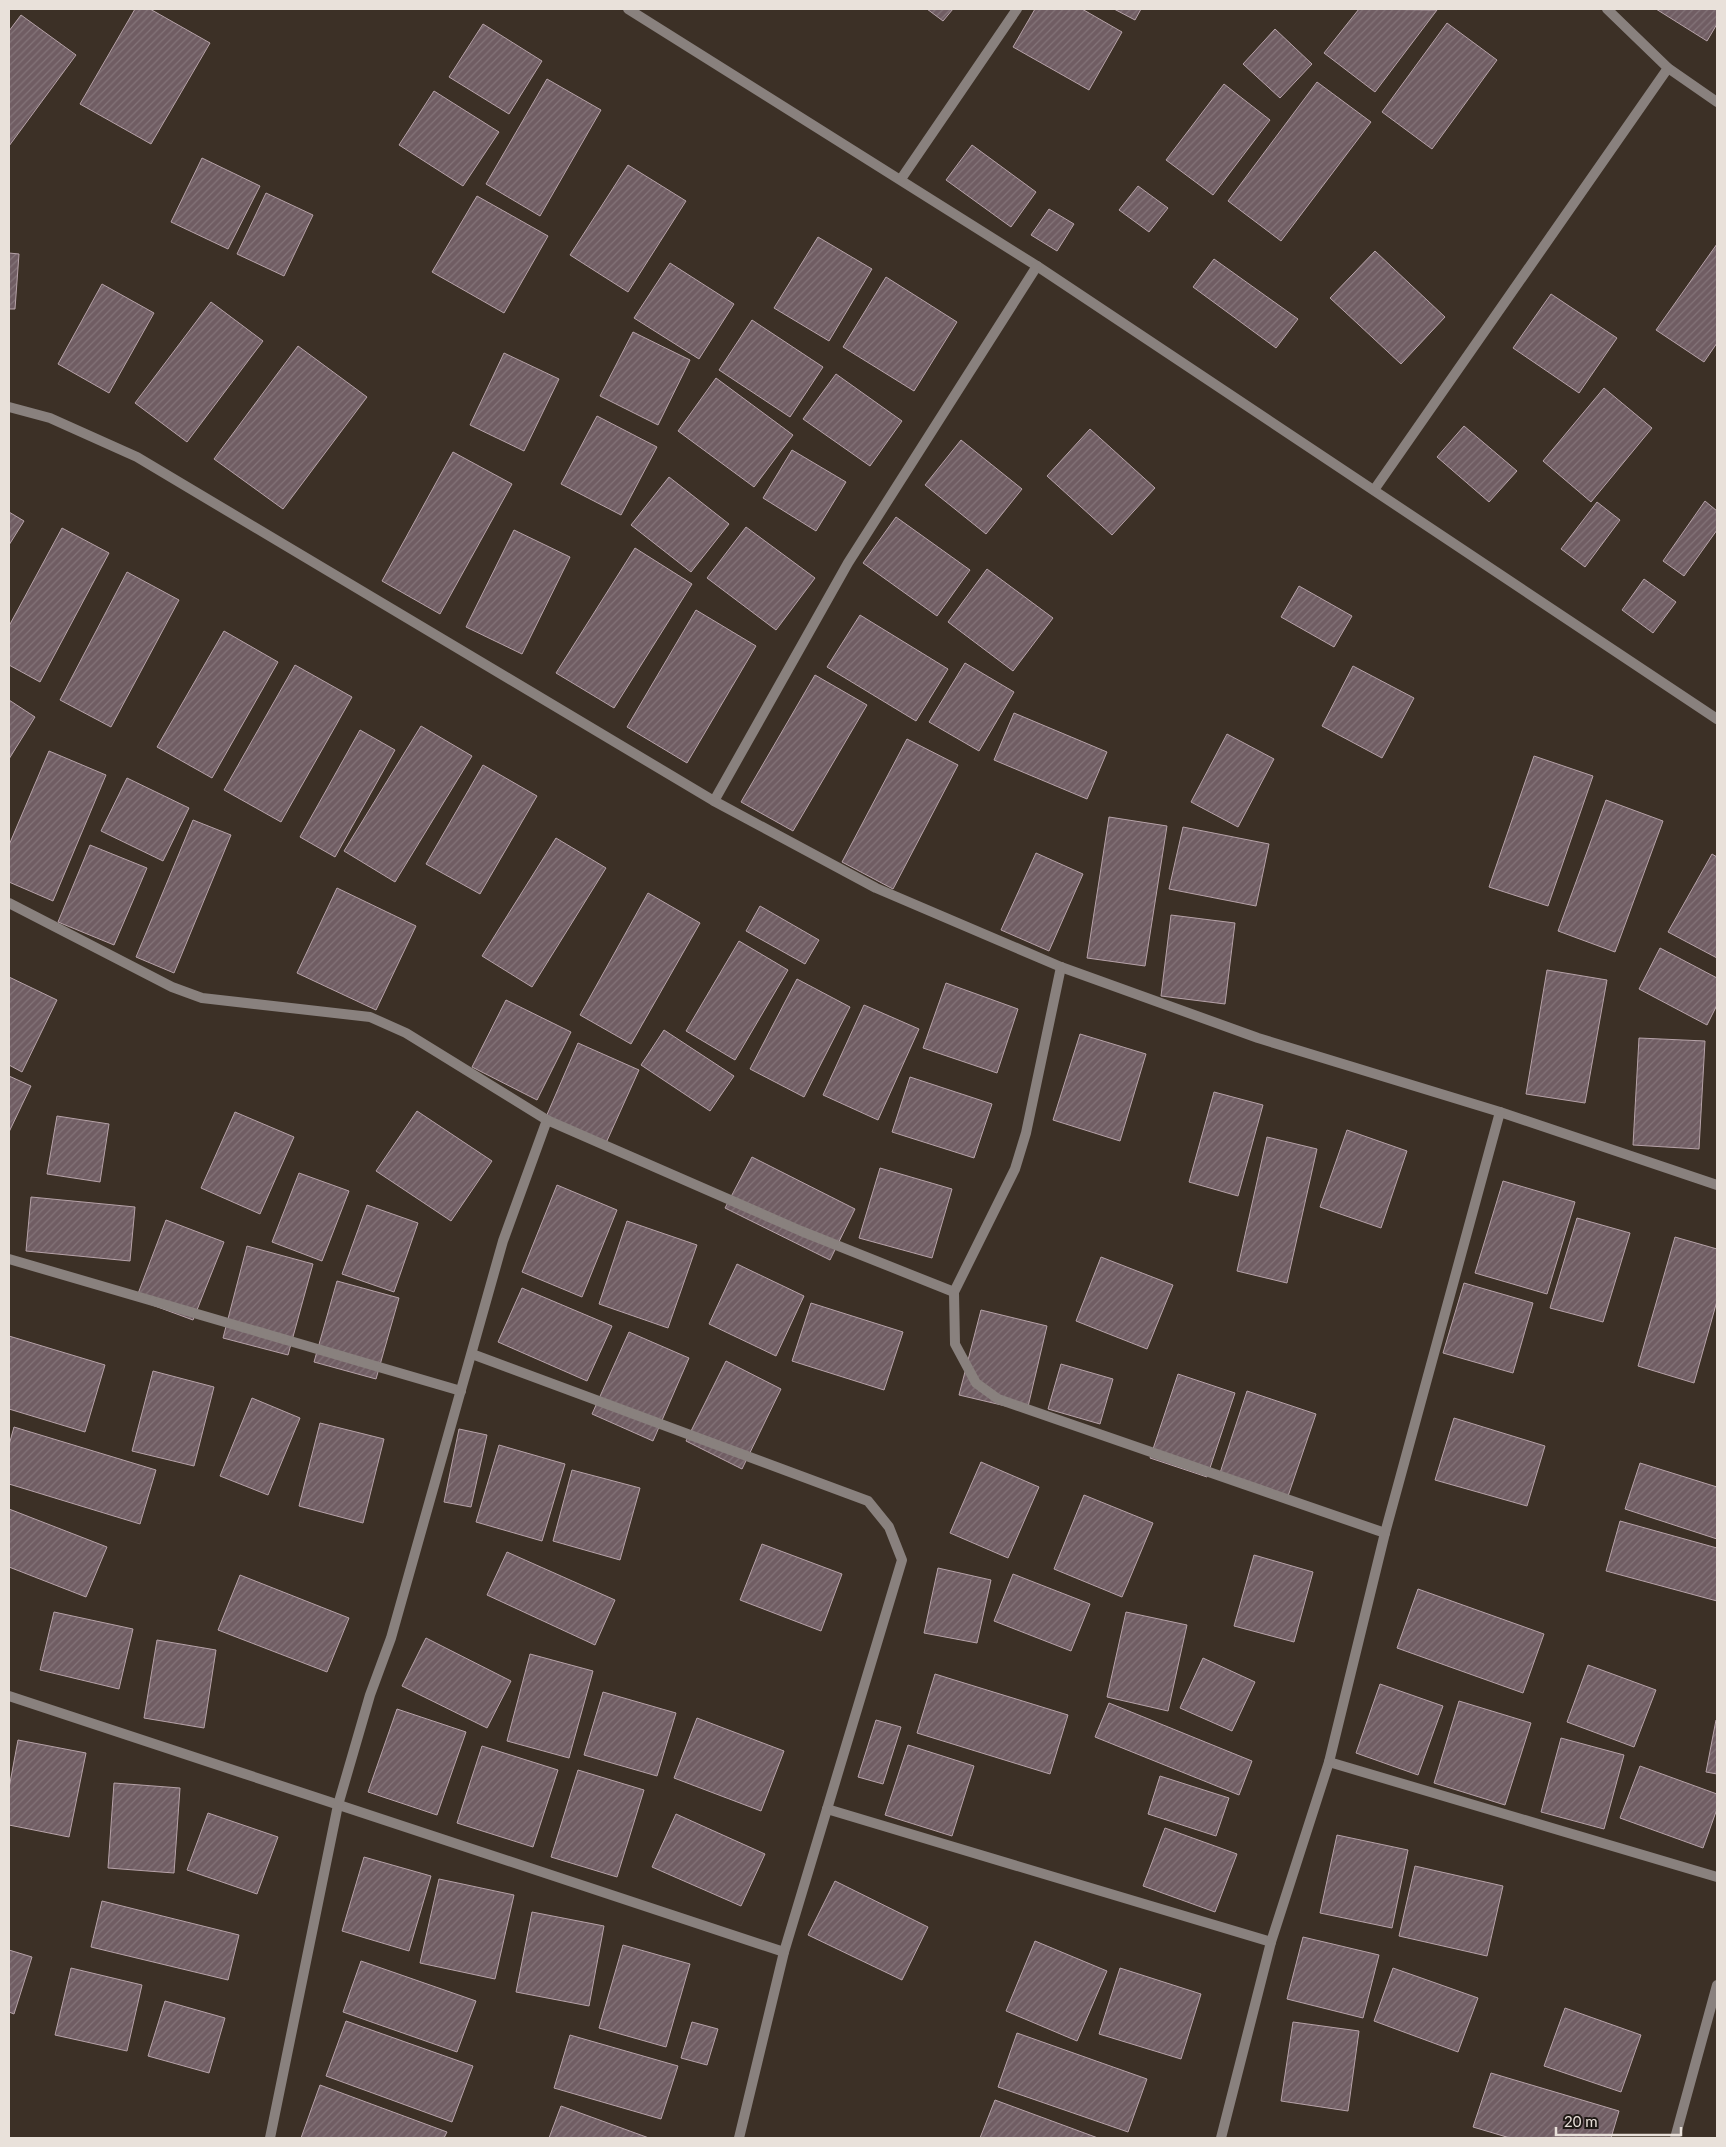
<svg xmlns="http://www.w3.org/2000/svg" width="1726" height="2147" viewBox="0 0 1726 2147" font-family="Lato,sans-serif">
<style>
.building{fill:url(#building-hatch);stroke:#b6a2a8}
.lines{fill:none;stroke-linecap:round;stroke-linejoin:round}
.minor{stroke:#89817e;stroke-width:10}
</style>
<defs>
<pattern id="building-hatch" width="6" height="6" patternUnits="userSpaceOnUse" patternTransform="scale(1.25)"><rect width="6" height="6" fill="#705d63"/><path d="M-1 1l2-2M0 6l6-6M5 7l2-2" fill="none" stroke="#847479"/></pattern>
</defs>
<rect width="100%" height="100%" fill="#3c3026"/>
<g class="building">
<polygon points="135,9 150,9 210,43 151,144 80,104"/>
<polygon points="927,9 953,9 943,21"/>
<polygon points="1035,9 1082,9 1122,32 1089,90 1013,47"/>
<polygon points="1114,9 1141,9 1135,20"/>
<polygon points="1359,9 1437,10 1375,92 1324,53"/>
<polygon points="1656,9 1717,9 1717,24 1707,41"/>
<polygon points="21,15 76,55 9,146 9,31"/>
<polygon points="1447,23 1497,60 1432,149 1382,112"/>
<polygon points="483,24 542,61 509,114 449,77"/>
<polygon points="1275,29 1312,64 1280,98 1243,64"/>
<polygon points="547,79 601,110 540,216 486,184"/>
<polygon points="1317,82 1371,122 1281,241 1228,201"/>
<polygon points="1224,84 1270,120 1213,195 1166,160"/>
<polygon points="434,91 499,132 463,186 399,145"/>
<polygon points="972,145 1036,192 1011,227 946,180"/>
<polygon points="202,158 260,186 228,249 171,222"/>
<polygon points="628,165 686,201 628,292 570,255"/>
<polygon points="1138,186 1168,208 1149,232 1119,210"/>
<polygon points="266,193 313,215 284,276 237,254"/>
<polygon points="477,196 548,236 504,313 432,272"/>
<polygon points="1049,209 1074,224 1057,251 1031,235"/>
<polygon points="818,237 872,269 829,341 774,308"/>
<polygon points="1717,244 1717,343 1704,362 1656,330"/>
<polygon points="1375,251 1445,317 1401,364 1330,298"/>
<polygon points="9,253 19,254 15,309 9,309"/>
<polygon points="1214,259 1298,319 1276,348 1193,287"/>
<polygon points="670,263 734,304 699,359 634,318"/>
<polygon points="886,277 957,322 914,391 843,347"/>
<polygon points="102,284 154,313 109,393 58,364"/>
<polygon points="1551,294 1617,338 1579,393 1513,348"/>
<polygon points="211,302 263,341 187,442 135,403"/>
<polygon points="752,320 823,367 790,417 719,370"/>
<polygon points="633,332 690,360 658,425 600,396"/>
<polygon points="298,346 367,397 283,509 214,459"/>
<polygon points="504,353 559,379 524,451 470,425"/>
<polygon points="836,374 902,421 870,466 803,419"/>
<polygon points="716,378 793,435 754,487 678,431"/>
<polygon points="1604,388 1652,428 1591,502 1543,461"/>
<polygon points="597,416 657,447 621,515 561,484"/>
<polygon points="1464,426 1517,471 1489,502 1437,457"/>
<polygon points="1090,429 1155,488 1112,535 1047,476"/>
<polygon points="961,440 1022,489 986,534 925,485"/>
<polygon points="792,450 846,482 816,531 763,498"/>
<polygon points="453,452 512,484 440,614 382,581"/>
<polygon points="669,477 729,524 691,572 631,525"/>
<polygon points="1705,501 1717,511 1717,530 1684,576 1663,561"/>
<polygon points="1597,502 1620,520 1585,567 1561,549"/>
<polygon points="9,512 24,521 9,545"/>
<polygon points="896,517 970,570 937,616 863,563"/>
<polygon points="746,527 815,578 776,630 707,578"/>
<polygon points="62,528 109,553 40,682 9,665 9,626"/>
<polygon points="514,530 570,557 522,654 466,627"/>
<polygon points="635,548 692,584 614,708 556,673"/>
<polygon points="987,569 1053,618 1013,671 948,622"/>
<polygon points="127,572 179,600 111,727 60,700"/>
<polygon points="1644,579 1676,602 1653,633 1622,610"/>
<polygon points="1299,586 1352,616 1334,647 1281,617"/>
<polygon points="696,610 756,646 687,763 627,727"/>
<polygon points="860,615 948,669 916,721 827,667"/>
<polygon points="224,631 278,662 212,778 157,747"/>
<polygon points="965,663 1014,692 979,751 929,722"/>
<polygon points="295,665 352,697 281,822 224,790"/>
<polygon points="1353,666 1414,698 1382,758 1322,726"/>
<polygon points="815,675 867,705 793,831 741,802"/>
<polygon points="9,700 35,717 9,759"/>
<polygon points="1014,713 1107,752 1087,799 994,760"/>
<polygon points="421,726 472,756 395,882 344,851"/>
<polygon points="360,730 395,750 335,857 300,837"/>
<polygon points="1227,734 1274,759 1238,827 1191,802"/>
<polygon points="907,739 958,765 893,889 842,862"/>
<polygon points="49,751 106,775 53,901 9,882 9,845"/>
<polygon points="1534,756 1593,776 1548,906 1489,887"/>
<polygon points="483,765 537,796 480,894 426,864"/>
<polygon points="127,778 189,808 163,861 101,831"/>
<polygon points="1606,800 1663,821 1615,952 1558,931"/>
<polygon points="1109,817 1167,826 1145,966 1087,958"/>
<polygon points="193,820 231,835 174,973 136,957"/>
<polygon points="1183,827 1269,844 1256,906 1169,889"/>
<polygon points="556,838 606,868 532,987 482,956"/>
<polygon points="90,845 147,868 114,945 58,922"/>
<polygon points="1036,853 1083,874 1049,951 1001,930"/>
<polygon points="1712,854 1717,857 1717,958 1668,932"/>
<polygon points="337,888 416,926 376,1010 297,973"/>
<polygon points="648,893 700,923 631,1044 580,1015"/>
<polygon points="760,906 819,940 805,964 746,931"/>
<polygon points="1171,915 1235,923 1225,1004 1161,996"/>
<polygon points="739,941 788,970 735,1060 686,1031"/>
<polygon points="1660,948 1717,978 1717,1005 1707,1025 1639,989"/>
<polygon points="1547,970 1607,980 1585,1103 1526,1094"/>
<polygon points="9,977 57,1000 22,1072 9,1065"/>
<polygon points="797,979 850,1007 804,1097 750,1069"/>
<polygon points="946,983 1018,1009 997,1073 923,1048"/>
<polygon points="506,1000 571,1032 537,1100 472,1067"/>
<polygon points="864,1005 919,1029 878,1120 823,1095"/>
<polygon points="664,1030 734,1076 710,1111 641,1065"/>
<polygon points="1080,1034 1146,1054 1120,1141 1053,1120"/>
<polygon points="1639,1038 1705,1041 1699,1149 1633,1145"/>
<polygon points="578,1043 639,1070 606,1143 546,1117"/>
<polygon points="9,1076 31,1086 9,1132"/>
<polygon points="910,1077 992,1104 974,1158 892,1132"/>
<polygon points="1214,1092 1263,1105 1238,1196 1189,1182"/>
<polygon points="417,1111 492,1161 451,1221 376,1171"/>
<polygon points="235,1112 294,1137 260,1214 201,1188"/>
<polygon points="57,1116 109,1124 100,1182 47,1174"/>
<polygon points="1347,1130 1407,1151 1381,1228 1320,1207"/>
<polygon points="1267,1137 1317,1149 1287,1283 1237,1271"/>
<polygon points="752,1157 855,1209 830,1260 725,1208"/>
<polygon points="880,1168 952,1189 932,1258 859,1238"/>
<polygon points="299,1173 349,1191 322,1261 272,1242"/>
<polygon points="1503,1181 1575,1202 1547,1294 1475,1273"/>
<polygon points="557,1185 617,1210 582,1297 522,1272"/>
<polygon points="31,1197 135,1207 130,1261 26,1251"/>
<polygon points="367,1205 418,1223 394,1292 342,1274"/>
<polygon points="1577,1218 1630,1233 1603,1322 1550,1308"/>
<polygon points="166,1220 224,1242 193,1320 136,1299"/>
<polygon points="627,1221 697,1245 668,1328 599,1304"/>
<polygon points="1675,1237 1717,1249 1717,1301 1694,1383 1638,1366"/>
<polygon points="247,1246 313,1264 288,1355 223,1338"/>
<polygon points="1101,1257 1173,1285 1147,1349 1076,1321"/>
<polygon points="737,1264 804,1296 776,1356 709,1324"/>
<polygon points="337,1281 399,1298 376,1379 314,1362"/>
<polygon points="1464,1283 1533,1303 1513,1373 1443,1353"/>
<polygon points="522,1288 612,1326 587,1381 498,1342"/>
<polygon points="811,1303 903,1332 884,1390 792,1361"/>
<polygon points="981,1310 1047,1326 1027,1411 959,1395"/>
<polygon points="629,1332 689,1358 653,1441 592,1414"/>
<polygon points="9,1336 105,1365 85,1432 9,1409"/>
<polygon points="726,1361 781,1389 742,1469 686,1441"/>
<polygon points="1061,1364 1113,1379 1100,1424 1048,1409"/>
<polygon points="153,1371 214,1387 194,1466 132,1451"/>
<polygon points="1178,1374 1235,1393 1207,1477 1150,1458"/>
<polygon points="1247,1391 1316,1414 1286,1502 1218,1479"/>
<polygon points="252,1398 300,1418 268,1495 220,1476"/>
<polygon points="1454,1418 1545,1446 1527,1506 1435,1480"/>
<polygon points="320,1423 384,1439 363,1523 299,1506"/>
<polygon points="14,1427 156,1470 140,1524 9,1484 9,1445"/>
<polygon points="459,1429 487,1435 471,1507 444,1502"/>
<polygon points="499,1445 565,1464 542,1541 476,1522"/>
<polygon points="981,1462 1039,1487 1008,1558 950,1533"/>
<polygon points="1640,1463 1717,1487 1717,1539 1625,1509"/>
<polygon points="572,1470 640,1488 620,1560 553,1541"/>
<polygon points="1084,1495 1153,1523 1122,1597 1054,1569"/>
<polygon points="9,1509 107,1547 86,1597 9,1567"/>
<polygon points="1620,1521 1717,1548 1717,1601 1606,1571"/>
<polygon points="762,1544 842,1574 821,1631 740,1600"/>
<polygon points="507,1552 615,1600 595,1645 487,1595"/>
<polygon points="1254,1555 1313,1572 1294,1642 1234,1626"/>
<polygon points="938,1568 991,1580 977,1643 924,1633"/>
<polygon points="1013,1574 1090,1604 1071,1651 994,1621"/>
<polygon points="240,1575 349,1618 327,1672 218,1630"/>
<polygon points="1418,1589 1544,1634 1523,1693 1397,1648"/>
<polygon points="54,1612 133,1629 119,1689 40,1670"/>
<polygon points="1126,1612 1187,1625 1168,1711 1107,1697"/>
<polygon points="426,1638 511,1681 487,1728 402,1686"/>
<polygon points="157,1640 216,1650 204,1728 144,1718"/>
<polygon points="530,1654 593,1671 569,1758 507,1741"/>
<polygon points="1203,1658 1255,1682 1232,1731 1180,1708"/>
<polygon points="1588,1665 1656,1690 1634,1747 1567,1722"/>
<polygon points="935,1674 1068,1715 1050,1774 917,1733"/>
<polygon points="1380,1684 1443,1706 1418,1775 1356,1753"/>
<polygon points="603,1692 676,1713 657,1776 584,1755"/>
<polygon points="1459,1701 1531,1723 1505,1805 1434,1783"/>
<polygon points="1109,1703 1252,1761 1239,1795 1095,1737"/>
<polygon points="397,1709 466,1732 437,1815 368,1792"/>
<polygon points="697,1718 784,1751 761,1811 674,1778"/>
<polygon points="876,1720 901,1727 883,1784 858,1777"/>
<polygon points="1716,1720 1717,1720 1717,1774 1706,1772"/>
<polygon points="1561,1738 1624,1755 1604,1829 1541,1812"/>
<polygon points="18,1740 86,1753 69,1837 9,1825 9,1788"/>
<polygon points="908,1745 974,1766 952,1836 885,1815"/>
<polygon points="482,1746 558,1770 533,1847 457,1823"/>
<polygon points="1640,1766 1717,1794 1717,1809 1703,1848 1620,1818"/>
<polygon points="578,1770 644,1790 617,1877 551,1857"/>
<polygon points="1160,1776 1229,1798 1216,1836 1148,1814"/>
<polygon points="114,1783 180,1788 174,1873 108,1868"/>
<polygon points="208,1813 278,1837 257,1894 187,1870"/>
<polygon points="676,1814 765,1854 741,1906 652,1867"/>
<polygon points="1165,1828 1237,1854 1215,1912 1143,1886"/>
<polygon points="1337,1835 1408,1850 1392,1928 1320,1913"/>
<polygon points="364,1857 431,1876 409,1951 342,1931"/>
<polygon points="1415,1866 1503,1886 1487,1956 1399,1936"/>
<polygon points="439,1879 514,1895 495,1979 420,1963"/>
<polygon points="835,1881 928,1927 902,1980 808,1935"/>
<polygon points="102,1901 239,1935 228,1980 91,1947"/>
<polygon points="532,1912 604,1926 589,2006 516,1992"/>
<polygon points="1303,1937 1379,1955 1363,2018 1287,1999"/>
<polygon points="1035,1941 1107,1971 1077,2041 1006,2011"/>
<polygon points="623,1945 690,1964 666,2047 599,2028"/>
<polygon points="9,1950 32,1957 14,2014 9,2012"/>
<polygon points="361,1961 476,2001 457,2052 343,2012"/>
<polygon points="71,1968 142,1985 127,2051 55,2035"/>
<polygon points="1120,1968 1201,1994 1181,2059 1099,2034"/>
<polygon points="1393,1968 1478,1998 1458,2052 1374,2021"/>
<polygon points="165,2001 225,2018 209,2073 148,2056"/>
<polygon points="1565,2008 1641,2035 1621,2092 1544,2066"/>
<polygon points="346,2021 473,2066 452,2122 326,2076"/>
<polygon points="692,2022 718,2029 707,2065 681,2058"/>
<polygon points="1293,2022 1359,2031 1348,2111 1281,2101"/>
<polygon points="1017,2033 1147,2079 1128,2132 998,2087"/>
<polygon points="570,2035 678,2066 661,2119 554,2088"/>
<polygon points="1491,2073 1619,2111 1611,2138 1510,2138 1473,2127"/>
<polygon points="320,2085 447,2132 444,2138 301,2138"/>
<polygon points="995,2100 1098,2138 980,2138"/>
<polygon points="561,2106 649,2138 549,2138"/>
</g>
<g class="lines">
<g class="minor">
<polyline points="628,9 1037,266 1717,719"/>
<polyline points="1607,9 1668,68 1717,102"/>
<polyline points="901,179 1017,9"/>
<polyline points="9,407 50,418 137,457 714,801 876,888 1061,967 1258,1038 1500,1112 1717,1185"/>
<polyline points="1374,490 1668,68"/>
<polyline points="714,801 848,563 1037,266"/>
<polyline points="9,903 172,987 202,998 370,1017 406,1033 547,1120 801,1231 954,1292"/>
<polyline points="1061,967 1026,1133 1015,1169 954,1292 955,1344 976,1383 998,1399 1385,1533"/>
<polyline points="9,1259 461,1391"/>
<polyline points="472,1354 868,1501 889,1527 902,1560 784,1952 739,2138"/>
<polyline points="9,1696 784,1952"/>
<polyline points="1329,1762 1717,1877"/>
<polyline points="827,1809 1271,1942"/>
<polyline points="270,2138 338,1805 370,1695 391,1638 503,1241 547,1120"/>
<polyline points="1221,2138 1271,1942 1329,1762 1385,1533 1500,1112"/>
<polyline points="1675,2138 1717,1985"/>
</g>
</g>
<rect width="1726" height="2147" fill="none" stroke="#e9e1da" stroke-width="20"/>
<path d="M1556 2127v8h125v-8" fill="none" stroke="#e9e1da" stroke-width="2.5"/>
<text x="1564" y="2127" font-size="15" fill="#e9e1da" stroke="#1f1915" stroke-width="4" paint-order="stroke">20 m</text>
</svg>
